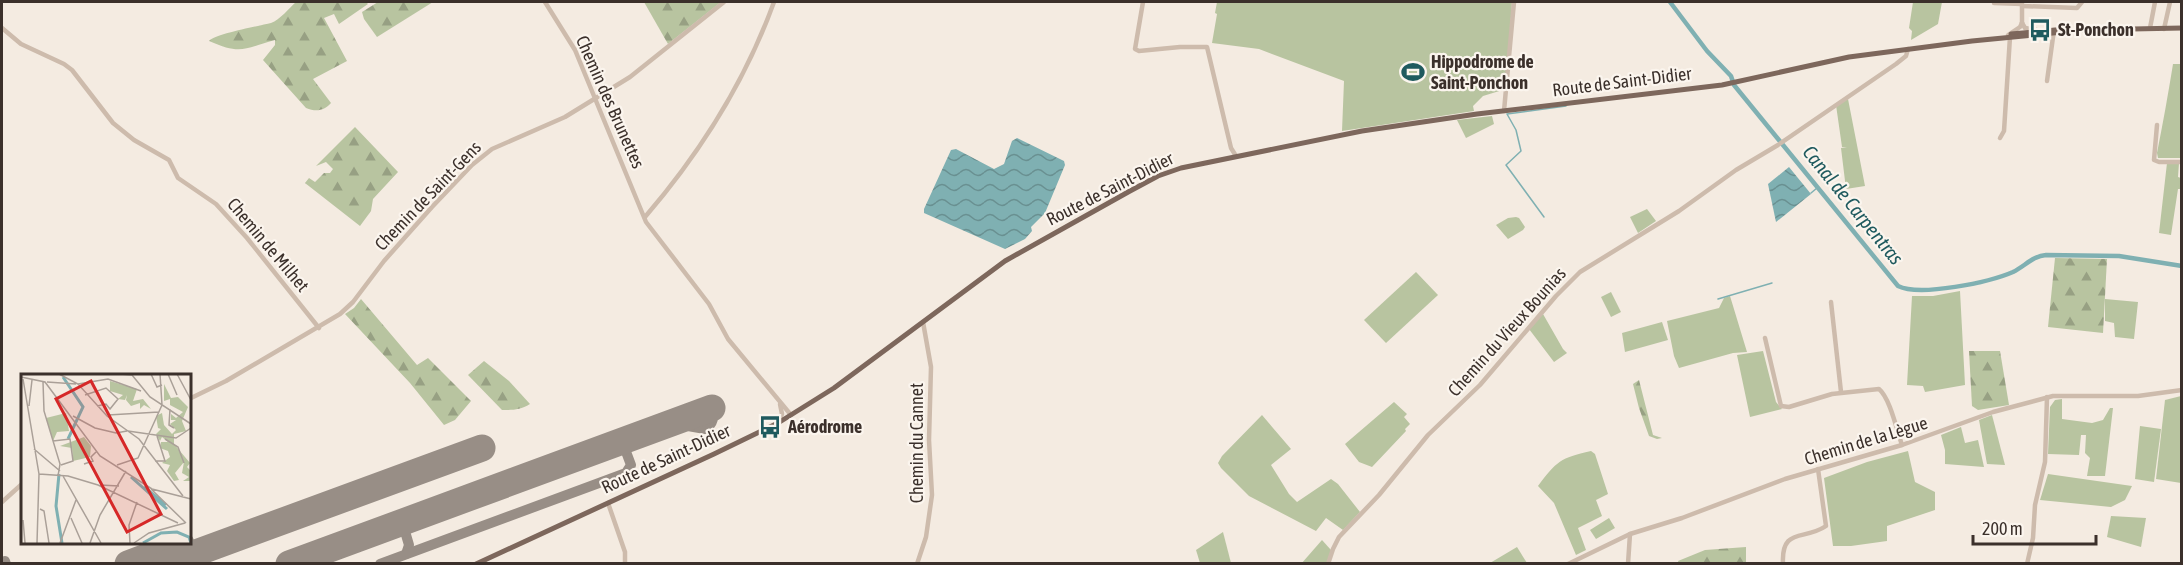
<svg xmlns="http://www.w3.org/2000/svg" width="2183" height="565" viewBox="0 0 2183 565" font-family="'Asap Condensed',sans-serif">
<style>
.grass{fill:#b8c4a0}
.forest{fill:url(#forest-firs)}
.water{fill:url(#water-waves)}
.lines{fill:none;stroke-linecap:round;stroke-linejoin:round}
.stream{stroke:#7fb0b2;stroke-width:1.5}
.canal{stroke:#7fb0b2;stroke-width:4.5}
.taxiway{stroke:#988e86;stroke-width:10}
.runway{stroke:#988e86;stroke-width:27}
.minor{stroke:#cdbbac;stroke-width:4.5}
.major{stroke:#7d675c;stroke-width:5}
.labels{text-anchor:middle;stroke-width:4.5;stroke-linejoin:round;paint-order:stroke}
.poi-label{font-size:18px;font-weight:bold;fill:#3b302b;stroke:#fbf5ee;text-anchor:start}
.street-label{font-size:18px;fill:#3b302b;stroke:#fbf5ee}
.water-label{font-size:20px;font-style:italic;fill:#1f5a5e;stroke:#fbf5ee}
.inset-river{fill:none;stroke:#7fb0b2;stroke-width:3}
.inset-road{fill:none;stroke:#aaa098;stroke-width:1.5}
.view{fill:#d62828;fill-opacity:0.15;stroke:#d62828;stroke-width:3}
.inset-edge{fill:none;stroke:#3b302b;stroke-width:3}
</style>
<defs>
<pattern id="forest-firs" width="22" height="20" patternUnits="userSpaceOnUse" patternTransform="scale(1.5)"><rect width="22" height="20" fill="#b8c4a0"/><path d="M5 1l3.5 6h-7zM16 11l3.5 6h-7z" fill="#97a083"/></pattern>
<pattern id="water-waves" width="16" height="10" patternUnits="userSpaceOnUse" patternTransform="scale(1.5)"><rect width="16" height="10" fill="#7fb0b2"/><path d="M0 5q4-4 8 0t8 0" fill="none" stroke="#699091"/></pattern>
</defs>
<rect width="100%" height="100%" fill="#f4ebe1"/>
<g class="grass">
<polygon points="1217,2 1512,2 1506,89 1483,96 1473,106 1474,111 1342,131 1344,81 1259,49 1212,43 1217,14 1215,13"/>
<polygon points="1913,2 1942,2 1938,24 1911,40 1912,31 1909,28"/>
<path d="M2173,64H2181V158H2158L2157,153C2163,123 2168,95 2173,64Z"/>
<polygon points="1848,99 1865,186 1846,189 1841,148 1847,147 1842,147 1836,105"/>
<polygon points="1492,116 1494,124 1466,138 1457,120"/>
<polygon points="2167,163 2179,163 2178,177 2181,178 2181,189 2178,189 2171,235 2159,233"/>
<polygon points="1647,209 1656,221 1638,233 1630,217"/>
<polygon points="1516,217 1519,218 1525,227 1523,230 1508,239 1496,225 1508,218"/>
<polygon points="1416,272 1438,295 1386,343 1364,320"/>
<polygon points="1960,291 1965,385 1925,392 1923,386 1907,385 1912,296 1933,296"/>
<polygon points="1611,292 1621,312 1611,317 1601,297"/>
<polygon points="1730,296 1747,352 1733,353 1679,368 1674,356 1667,321 1719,308 1724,298"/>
<polygon points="2105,299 2138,302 2134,339 2115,337 2114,323 2105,321"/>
<polygon points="1543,314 1563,349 1567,353 1554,362 1529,329"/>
<polygon points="1662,322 1668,340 1625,352 1622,333"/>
<polygon points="1763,351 1776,402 1782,409 1750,417 1737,355"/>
<polygon points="2181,396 2182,396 2181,483 2156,479 2165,400"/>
<polygon points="2062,399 2062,419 2092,423 2103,420 2110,408 2113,408 2105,476 2087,476 2090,458 2085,453 2086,435 2081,435 2079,455 2048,454 2050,407 2055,400"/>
<polygon points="1394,402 1407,414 1404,417 1410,424 1405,429 1406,431 1372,467 1359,462 1345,444"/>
<polygon points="1262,415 1291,449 1271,465 1289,494 1297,502 1331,479 1338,484 1360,512 1343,530 1326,518 1316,531 1249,496 1221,468 1218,463 1222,456"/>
<polygon points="1992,415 2005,465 1987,464 1979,420"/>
<polygon points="2140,426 2161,429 2154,482 2135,479"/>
<polygon points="1961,427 1965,443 1978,440 1984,467 1945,464 1945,450 1941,435"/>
<path d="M1591,451L1595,454L1608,494L1596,500L1602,516L1578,528L1586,550L1576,555L1554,503L1538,486C1557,461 1560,458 1591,451Z"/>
<polygon points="1908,451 1915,482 1935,492 1935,510 1887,526 1887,541 1851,546 1833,546 1824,478 1867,462"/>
<polygon points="2048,474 2132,486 2125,500 2111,507 2040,500"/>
<polygon points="2111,516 2146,518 2141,547 2107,537"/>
<polygon points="1609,518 1615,528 1596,539 1590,530"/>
<polygon points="1223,532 1231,563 1200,563 1196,550"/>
<polygon points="1322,540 1331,550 1327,563 1301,564"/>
<polygon points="1517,547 1527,563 1490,563"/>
</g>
<g class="forest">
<path d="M296,2H366L368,4L339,24L334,14L324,18L347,61L313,79L331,103C324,111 316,112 306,108L263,60L275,45V40C243,49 241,55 209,41C215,34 259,26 271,23C280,20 289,8 296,2Z"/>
<polygon points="378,2 433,2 377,37 364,19 362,12"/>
<polygon points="644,2 721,2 668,44"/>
<polygon points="355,127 398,172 373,199 371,211 360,226 305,183 309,178 315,182 324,173 330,173 333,169 326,162 316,166"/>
<polygon points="2055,258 2107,259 2103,333 2048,327"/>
<polygon points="361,299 417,365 428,358 471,401 455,420 444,425 410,383 345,314 354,308"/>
<polygon points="1969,351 2000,351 2009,405 1978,410 1972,406"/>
<path d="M484,361L509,381L530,404C520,410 513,410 502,410L468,375Z"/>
<polygon points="1639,380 1653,435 1662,438 1657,439 1649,436 1639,408 1633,384"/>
<polygon points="1746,547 1746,563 1679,564 1678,561 1705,550"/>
</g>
<g class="water">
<polygon points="1017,138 1064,161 1065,165 1045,213 1031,227 1032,231 1025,239 1005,249 924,213 924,209 951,150 956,149 994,169 1004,164 1012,141"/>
<polygon points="1789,167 1811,194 1776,222 1768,184"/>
</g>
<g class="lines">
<g class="stream">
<polyline points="1811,193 1817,188"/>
<polyline points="1544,217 1506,165 1521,151 1516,130 1507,114 1566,106"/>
<polyline points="1718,299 1772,283"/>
</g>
<path class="canal" d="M1670,2L1707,51L1731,76L1734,85L1898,286C1920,297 1990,282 2013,272C2025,266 2033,256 2046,255L2119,256L2182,266"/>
<g class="taxiway">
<path d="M671,423L705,429C713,424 716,416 709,410"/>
<polyline points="390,526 398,526 404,532"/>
<polyline points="406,554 409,545 404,528 409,519"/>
<polyline points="5,561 6,564"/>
<polyline points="380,564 626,473 631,465 622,441"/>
</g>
<g class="runway">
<polyline points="128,564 181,544"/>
<polyline points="166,564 482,448"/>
<polyline points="289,564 712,408"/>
</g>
<g class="minor">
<polyline points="545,2 575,50 646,222 709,304 728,339 791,415"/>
<polyline points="1143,2 1135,49 1139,51 1180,47 1207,47 1231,148 1236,156"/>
<polyline points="1994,3 2022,4"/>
<polyline points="2022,6 2077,8 2082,2"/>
<polyline points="2022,23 2025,28 2037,30"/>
<polyline points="2022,23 2022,4"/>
<polyline points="2,28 21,44 64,64 72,70 113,123 134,140 169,160 178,178 216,204 247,238 319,328"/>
<polyline points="2150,28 2155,2"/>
<polyline points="2164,29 2170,2"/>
<polyline points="2008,35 2020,27 2022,23"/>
<polyline points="2047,81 2054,30"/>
<polyline points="1504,111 1514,2"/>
<polyline points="2157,125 2154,160 2159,162 2182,162"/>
<polyline points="2000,138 2004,131 2010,37"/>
<path d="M645,217C701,152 745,82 774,2"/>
<polyline points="1831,302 1841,392"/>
<path d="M1765,338L1781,406L1789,407L1832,394L1879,389C1890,398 1897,431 1902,445"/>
<polyline points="189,399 226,381 340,314 353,302 384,261 432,207 472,165 492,149 565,117 630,77 724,2"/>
<polyline points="778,423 782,414 780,404"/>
<polyline points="2,502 22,484"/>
<polyline points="608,503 625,552 625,564"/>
<polyline points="917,564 926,537 932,495 929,440 931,367 923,322"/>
<polyline points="1328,564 1333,549 1339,537 1379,495 1428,435 1480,385 1556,296 1580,272 1679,211 1736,170 1778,145 1896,64 1906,56 1908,49"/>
<polyline points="1568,564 1630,534 1682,518 1785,479 1902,445 1993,412 2053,396 2138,396 2182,390"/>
<polyline points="1628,564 1630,534"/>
<path d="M1783,564C1781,527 1804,541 1826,526L1818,469"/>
<polyline points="2027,564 2033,538 2035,505 2045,462 2047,397"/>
<polyline points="2181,564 2182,563"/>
</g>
<g class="major">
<polyline points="2082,30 2182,28"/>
<polyline points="2011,34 2067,29"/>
<polyline points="476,564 714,454 778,423 834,388 1005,261 1130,191 1158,176 1181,168 1362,131 1477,114 1722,85 1849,57 1972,41 2084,30"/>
</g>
</g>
<defs>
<g id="bus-bare" transform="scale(1.8)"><path d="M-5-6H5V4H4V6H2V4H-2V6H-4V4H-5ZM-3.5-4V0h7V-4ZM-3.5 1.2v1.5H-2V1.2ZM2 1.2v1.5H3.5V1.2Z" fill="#1f5a5e" stroke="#fbf5ee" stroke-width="2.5" paint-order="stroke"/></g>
<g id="stadium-bare" transform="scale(1.8)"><path d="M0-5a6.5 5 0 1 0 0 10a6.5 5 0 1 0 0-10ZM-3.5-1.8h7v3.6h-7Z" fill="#1f5a5e" stroke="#fbf5ee" stroke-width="2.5" paint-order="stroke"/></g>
</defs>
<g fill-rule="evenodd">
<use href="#bus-bare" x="2040" y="30"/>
<use href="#stadium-bare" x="1413" y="72"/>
<use href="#bus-bare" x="770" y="427"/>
</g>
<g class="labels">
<g class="poi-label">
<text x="2058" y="36">St-Ponchon</text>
<text x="1431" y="68">Hippodrome de<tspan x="1431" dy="21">Saint-Ponchon</tspan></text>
<text x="788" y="433">Aérodrome</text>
</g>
<g class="street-label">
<text transform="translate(1622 82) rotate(-7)" y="6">Route de Saint-Didier</text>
<text transform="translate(610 102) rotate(66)" y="6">Chemin des Brunettes</text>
<text transform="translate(1110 189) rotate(-27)" y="6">Route de Saint-Didier</text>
<text transform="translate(428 196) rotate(-46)" y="6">Chemin de Saint-Gens</text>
<text transform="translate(268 245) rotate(50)" y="6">Chemin de Milhet</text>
<text transform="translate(1507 332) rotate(-48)" y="6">Chemin du Vieux Bounias</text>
<text transform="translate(1866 441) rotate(-17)" y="6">Chemin de la Lègue</text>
<text transform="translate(917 443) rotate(-90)" y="6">Chemin du Cannet</text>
<text transform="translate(666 459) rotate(-25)" y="6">Route de Saint-Didier</text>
</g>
<g class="water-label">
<text transform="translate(1853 205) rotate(51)" y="7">Canal de Carpentras</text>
</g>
</g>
<g transform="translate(21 374)">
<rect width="170" height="170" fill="#f4ebe1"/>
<path d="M45,39L48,57L36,58L32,67L25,44ZM63,63L70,72L69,83L52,87L51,74L39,72Z" fill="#b8c4a0"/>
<path d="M89,7L116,15L112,27L122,25L130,35L123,31L119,35V29L110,32L105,26L106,21L104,26L97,25L102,21L89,17ZM143,10L150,24L157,23L167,33L161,47L165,57L153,60V70L169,89L166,93L169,96V107H162L168,103L161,99L163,88L154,99L158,106L153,107L146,97L149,91L141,89L149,83L147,77L139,74L140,68H147L141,63L139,67L135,60L140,55L137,54L135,42L141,39L143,51L151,60L155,56L149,50L155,46H150V40L155,44L162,38L149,31V25L143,27Z" fill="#b8c4a0"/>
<path class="inset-river" d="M42,3L62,33L47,65M38,100L35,132L41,169M110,103L146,135M123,113L145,131M122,169L140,159L156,158L168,163L170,169"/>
<path class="inset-road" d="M38,0L57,10L86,42L118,65L162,122M99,0L111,1L129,23L170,50M130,0L136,13L141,11M139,0L141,31M147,0L156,21M156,0L170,26M0,3L24,8L79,82L131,115L170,125M2,5L18,100L16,169M22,8L23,37L39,90L37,102M26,8L55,10M57,10L87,5L120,17M64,21L85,14L97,25L89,35L85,30L76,32M8,32L11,6M149,35L148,51L153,54M87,41L138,38M52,42L74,54L95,59L106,57M107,57L155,64L170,54M144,65L157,73L163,89M32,67L49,65L52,87L40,91M13,75L39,97M134,87H144L136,62M63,90L72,87L70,83L75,78M96,91L117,84L141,31M18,100L47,102L77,111L157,149M42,102L80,169M79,111L98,112M130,115L165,149M19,135L23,137L28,169M50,144L61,169M2,146L4,169M39,169L55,126M69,169L79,141L105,97M109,169L108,151L116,128M113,169L128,159L164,149"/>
<path class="view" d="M70,7L140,140L106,158L35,25Z"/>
<rect width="170" height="170" class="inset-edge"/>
</g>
<rect width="2183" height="565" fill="none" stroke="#3b302b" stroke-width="6"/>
<path d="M1973 535v9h123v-9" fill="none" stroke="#3b302b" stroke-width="3"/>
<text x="1982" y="535" font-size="18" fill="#3b302b" stroke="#fbf5ee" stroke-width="4.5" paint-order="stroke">200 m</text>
</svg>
